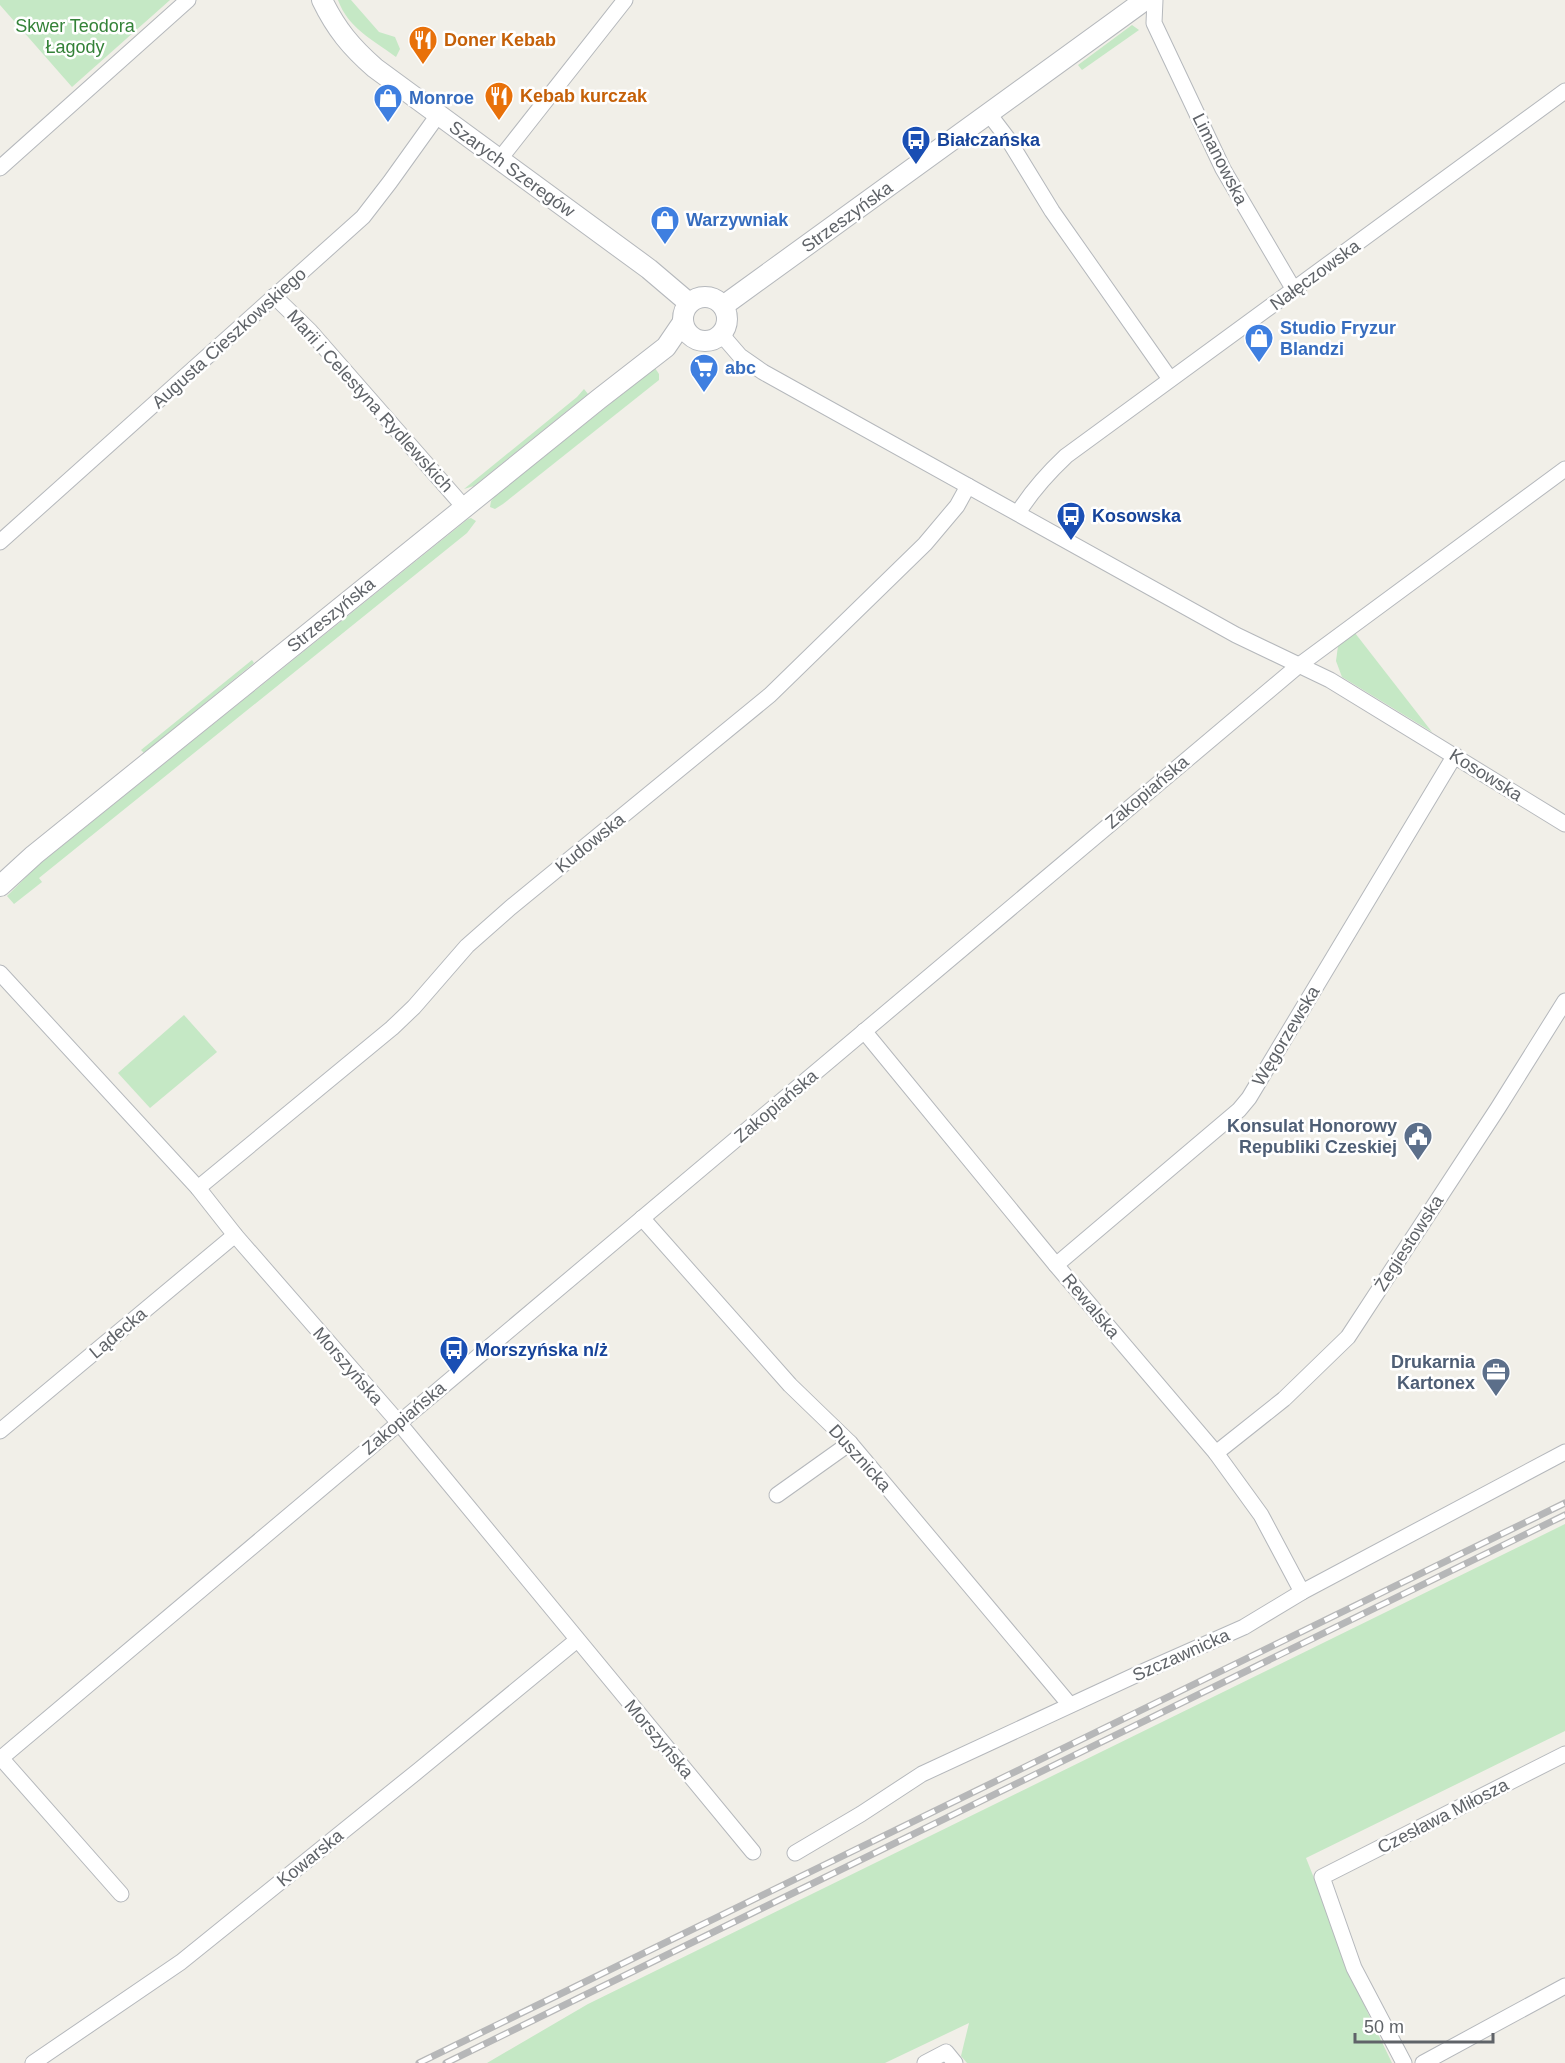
<svg xmlns="http://www.w3.org/2000/svg" width="1565" height="2063" viewBox="0 0 1565 2063" font-family="Arial,sans-serif">
<style>
.green{fill:#c5e8c5}
.lines{fill:none;stroke-linecap:round;stroke-linejoin:round}
.minor-casing{stroke:#b5b8bc;stroke-width:17}
.tertiary-casing{stroke:#b5b8bc;stroke-width:22}
.minor{stroke:#fff;stroke-width:15}
.tertiary{stroke:#fff;stroke-width:20}
.rail-casing{stroke:#b6b7b8;stroke-width:7}
.rail{stroke:#fff;stroke-width:4.5;stroke-dasharray:14;stroke-linecap:butt}
.labels{text-anchor:middle;stroke-width:5;stroke-linejoin:round;paint-order:stroke}
.park-label{font-size:18px;fill:#348238;stroke:#fff}
.food-label{font-size:18px;font-weight:bold;fill:#c56008;stroke:#fff;text-anchor:start}
.shop-label{font-size:18px;font-weight:bold;fill:#366cbe;stroke:#fff;text-anchor:start}
.transit-label{font-size:18px;font-weight:bold;fill:#164399;stroke:#fff;text-anchor:start}
.street-label{font-size:18px;fill:#5f6368;stroke:#fff}
.service-label{font-size:18px;font-weight:bold;fill:#4e5e75;stroke:#fff;text-anchor:end}
</style>
<rect width="100%" height="100%" fill="#f1efe8"/>
<g class="green">
<polygon points="0,0 170,0 72,87 0,5"/>
<path d="M338,0H351L379,32L395,37L400,49L396,57C372,39 348,28 338,0Z"/>
<polygon points="1132,25 1139,30 1082,70 1078,65"/>
<polygon points="655,368 659,374 659,380 503,504 495,509 490,507 491,501 496,495"/>
<polygon points="584,389 588,394 474,486 464,489 577,397"/>
<polygon points="471,518 476,521 467,533 39,878 42,882 14,904 7,896 36,867 468,519"/>
<polygon points="1355,633 1432,732 1342,677 1336,661 1338,646"/>
<polygon points="252,660 254,663 144,753 141,750"/>
<polygon points="184,1015 217,1052 150,1108 118,1073"/>
<polygon points="1565,1524 1565,1731 1306,1858 1367,2011 1392,2063 967,2063 961,2056 969,2023 885,2063 487,2063 588,2004"/>
</g>
<g class="lines">
<g class="minor-casing">
<g id="minor">
<polyline points="1155,0 1154,23 1223,169 1294,290"/>
<polyline points="989,114 1008,139 1052,211 1170,379"/>
<polyline points="499,160 625,0"/>
<polyline points="0,168 188,0"/>
<polyline points="274,296 310,331 464,507"/>
<polyline points="721,334 740,356 763,372 1236,635 1330,680 1565,824"/>
<path d="M1018,513C1031,492 1048,473 1066,456L1565,91"/>
<polyline points="0,542 363,217 390,182 438,115"/>
<polyline points="0,973 198,1188 235,1235 399,1423 753,1852"/>
<polyline points="864,1031 1056,1265 1216,1453 1261,1515 1302,1592"/>
<polyline points="198,1188 392,1028 414,1007 467,946 510,908 770,695 925,544 957,506 968,486"/>
<polyline points="642,1218 790,1385 850,1443 1070,1705"/>
<polyline points="1056,1265 1239,1110 1249,1098 1455,755"/>
<polyline points="0,1431 235,1235"/>
<polyline points="1216,1453 1284,1399 1348,1337 1498,1108 1565,1001"/>
<polyline points="777,1495 850,1443"/>
<polyline points="1,1758 121,1894"/>
<polyline points="0,1759 1298,666 1565,469"/>
<polyline points="795,1853 861,1814 922,1774 1140,1673 1244,1627 1302,1592 1565,1452"/>
<polyline points="33,2063 181,1962 419,1770 577,1640"/>
<polyline points="925,2063 946,2052 955,2063"/>
<polyline points="1404,2063 1354,1968 1322,1877 1565,1754"/>
<polyline points="1423,2063 1565,1986"/>
</g>
</g>
<g class="tertiary-casing">
<g id="tertiary">
<path d="M322,0C336,29 351,47 375,68L649,269L689,303"/>
<circle cx="705" cy="319" r="22"/>
<polyline points="723,306 1145,0"/>
<polyline points="0,886 34,855 599,399 666,347 683,322"/>
</g>
</g>
<use href="#minor" class="minor"/>
<use href="#tertiary" class="tertiary"/>
<g class="rail-casing">
<g id="rail">
<polyline points="419,2063 1565,1503"/>
<polyline points="446,2063 1565,1515"/>
</g>
</g>
<use href="#rail" class="rail"/>
</g>
<defs>
<g id="restaurant-pin" transform="scale(1.5)"><path d="M0 17L-7.5 6A9.5 9.5 0 1 1 7.5 6Z" fill="#e8710a" stroke="#fff"/><path d="M-5-6h1v4h1v-4h1v4h1v-4h1v5L-1.5 .5V6h-2V.5L-5-1ZM5-6V6H3V1.5H1.5Q1.5-4 5-6Z" fill="#fff"/></g>
<g id="shop-pin" transform="scale(1.5)"><path d="M0 17L-7.5 6A9.5 9.5 0 1 1 7.5 6Z" fill="#3f7fe0" stroke="#fff"/><path d="M-5-2.5h2.3a2.7 3.5 0 0 1 5.4 0H5L5.5 6h-11ZM-1.5-2.5h3a1.5 2.3 0 0 0-3 0Z" fill="#fff"/></g>
<g id="bus-pin" transform="scale(1.5)"><path d="M0 17L-7.5 6A9.5 9.5 0 1 1 7.5 6Z" fill="#1a4fb4" stroke="#fff"/><path d="M-5-6H5V4H4V6H2V4H-2V6H-4V4H-5ZM-3.5-4V0h7V-4ZM-3.5 1.2v1.5H-2V1.2ZM2 1.2v1.5H3.5V1.2Z" fill="#fff"/></g>
<g id="supermarket-pin" transform="scale(1.5)"><path d="M0 17L-7.5 6A9.5 9.5 0 1 1 7.5 6Z" fill="#3f7fe0" stroke="#fff"/><path d="M-6-5.5h2.5l.6 2H6L4.5 2H-2.5L-4.4-4H-6ZM-1.5 3.2a1.3 1.3 0 1 0 .1 0ZM3 3.2a1.3 1.3 0 1 0 .1 0Z" fill="#fff"/></g>
<g id="civic-pin" transform="scale(1.5)"><path d="M0 17L-7.5 6A9.5 9.5 0 1 1 7.5 6Z" fill="#5c6f8a" stroke="#fff"/><path d="M-.6-6.5H3V-4.5H.6V-3L4-1V1h2V6H-6V1h2V-1L-.6-3ZM-1.2 2.5V6h2.4V2.5Z" fill="#fff"/></g>
<g id="office-pin" transform="scale(1.5)"><path d="M0 17L-7.5 6A9.5 9.5 0 1 1 7.5 6Z" fill="#5c6f8a" stroke="#fff"/><path d="M-6-3h4V-5.5h4V-3h4V5H-6ZM-1-4.5V-3h2v-1.5ZM-6 0V1H6V0Z" fill="#fff"/></g>
</defs>
<g fill-rule="evenodd">
<use href="#restaurant-pin" x="423" y="40"/>
<use href="#restaurant-pin" x="499" y="96"/>
<use href="#shop-pin" x="388" y="98"/>
<use href="#bus-pin" x="916" y="140"/>
<use href="#shop-pin" x="665" y="220"/>
<use href="#shop-pin" x="1259" y="338"/>
<use href="#supermarket-pin" x="704" y="368"/>
<use href="#bus-pin" x="1071" y="516"/>
<use href="#civic-pin" x="1418" y="1136"/>
<use href="#bus-pin" x="454" y="1350"/>
<use href="#office-pin" x="1496" y="1372"/>
</g>
<g class="labels">
<g class="park-label">
<text x="75" y="32">Skwer Teodora<tspan x="75" dy="21">Łagody</tspan></text>
</g>
<g class="food-label">
<text x="444" y="46">Doner Kebab</text>
<text x="520" y="102">Kebab kurczak</text>
</g>
<g class="shop-label">
<text x="409" y="104">Monroe</text>
<text x="686" y="226">Warzywniak</text>
<text x="1280" y="334">Studio Fryzur<tspan x="1280" dy="21">Blandzi</tspan></text>
<text x="725" y="374">abc</text>
</g>
<g class="transit-label">
<text x="937" y="146">Białczańska</text>
<text x="1092" y="522">Kosowska</text>
<text x="475" y="1356">Morszyńska n/ż</text>
</g>
<g class="street-label">
<text transform="translate(1220 159) rotate(63)" y="6">Limanowska</text>
<text transform="translate(512 169) rotate(36)" y="6">Szarych Szeregów</text>
<text transform="translate(847 217) rotate(-36)" y="6">Strzeszyńska</text>
<text transform="translate(1315 275) rotate(-36)" y="6">Nałęczowska</text>
<text transform="translate(229 338) rotate(-42)" y="6">Augusta Cieszkowskiego</text>
<text transform="translate(370 401) rotate(48)" y="6">Marii i Celestyna Rydlewskich</text>
<text transform="translate(331 615) rotate(-39)" y="6">Strzeszyńska</text>
<text transform="translate(1486 775) rotate(32)" y="6">Kosowska</text>
<text transform="translate(1147 792) rotate(-40)" y="6">Zakopiańska</text>
<text transform="translate(590 843) rotate(-39)" y="6">Kudowska</text>
<text transform="translate(1286 1036) rotate(-59)" y="6">Węgorzewska</text>
<text transform="translate(776 1106) rotate(-40)" y="6">Zakopiańska</text>
<text transform="translate(1409 1243) rotate(-57)" y="6">Żegiestowska</text>
<text transform="translate(1091 1306) rotate(50)" y="6">Rewalska</text>
<text transform="translate(118 1333) rotate(-40)" y="6">Lądecka</text>
<text transform="translate(348 1366) rotate(49)" y="6">Morszyńska</text>
<text transform="translate(404 1418) rotate(-40)" y="6">Zakopiańska</text>
<text transform="translate(860 1458) rotate(48)" y="6">Dusznicka</text>
<text transform="translate(1181 1655) rotate(-24)" y="6">Szczawnicka</text>
<text transform="translate(659 1739) rotate(50)" y="6">Morszyńska</text>
<text transform="translate(1443 1816) rotate(-27)" y="6">Czesława Miłosza</text>
<text transform="translate(310 1858) rotate(-39)" y="6">Kowarska</text>
</g>
<g class="service-label">
<text x="1397" y="1132">Konsulat Honorowy<tspan x="1397" dy="21">Republiki Czeskiej</tspan></text>
<text x="1475" y="1368">Drukarnia<tspan x="1475" dy="21">Kartonex</tspan></text>
</g>
</g>
<path d="M1355 2033v9h138v-9" fill="none" stroke="#5f6368" stroke-width="3"/>
<text x="1364" y="2033" font-size="18" fill="#5f6368" stroke="#ffffff" stroke-width="4.5" paint-order="stroke">50 m</text>
</svg>
